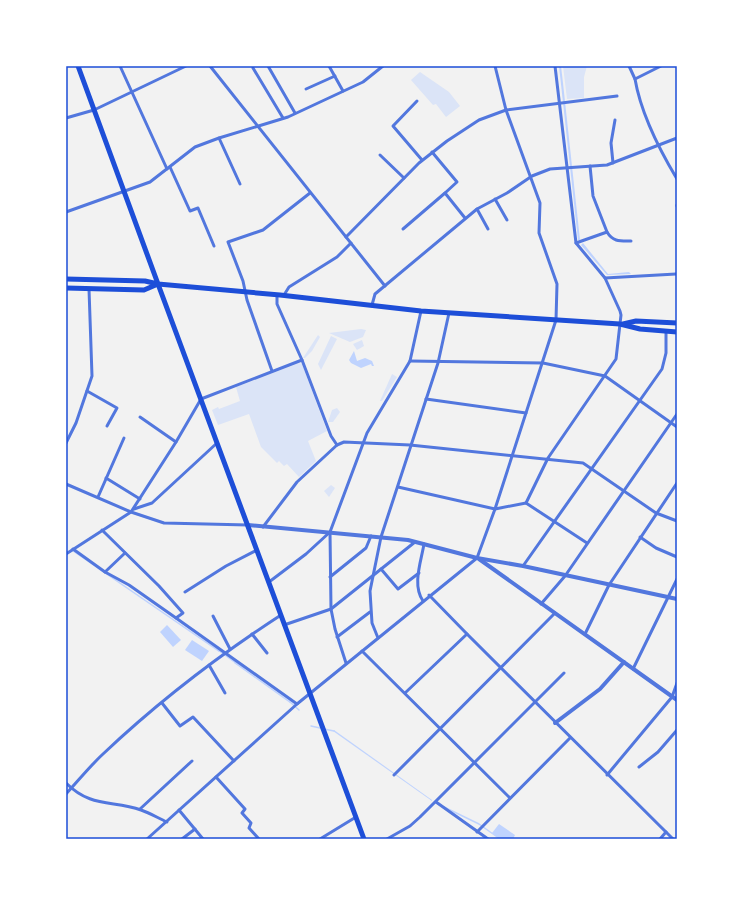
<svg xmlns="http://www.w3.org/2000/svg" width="743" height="905" viewBox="0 0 743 905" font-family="Roboto,sans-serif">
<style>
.green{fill:#dbe4f7}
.water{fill:#bfd3fe}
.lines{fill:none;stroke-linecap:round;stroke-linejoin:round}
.stream{stroke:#bfd3fe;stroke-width:1.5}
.minor{stroke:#5277de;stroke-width:3}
.tertiary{stroke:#5277de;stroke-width:4}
.primary{stroke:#1d4ed8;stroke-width:5}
.trunk{stroke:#1d4ed8;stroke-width:5}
.neatline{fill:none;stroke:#1d4ed8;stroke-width:1.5}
</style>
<rect width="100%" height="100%" fill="#f2f2f2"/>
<g class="green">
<polygon points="563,66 587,66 584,77 584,98 567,99"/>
<polygon points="420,72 449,92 460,106 446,117 436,104 433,105 411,80"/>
<polygon points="361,329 366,330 363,337 350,342 329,333"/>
<polygon points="318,335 320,337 312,351 305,358 303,358"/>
<polygon points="331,336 337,339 321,370 318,364"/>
<polygon points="362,340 364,346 357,350 353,344"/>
<polygon points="299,363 302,364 327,431 308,441 316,461 299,477 287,464 284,466 279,461 277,463 261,447 249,414 218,425 212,410 218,407 219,409 240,401 236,387"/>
<polygon points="392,374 397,377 382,401 380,401"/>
<polygon points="337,408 340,412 333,422 328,422 332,410"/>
<polygon points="331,485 335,488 329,497 324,491"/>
</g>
<g class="water">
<polygon points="559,66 561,66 563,83 580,240 578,240"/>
<polygon points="583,243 608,274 629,272 631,274 607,275 581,245"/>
<polygon points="354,351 357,361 365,358 372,361 374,366 372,366 371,364 361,368 351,363 349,360"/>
<polygon points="73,550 220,651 219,652 72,551"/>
<polygon points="167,625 181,640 173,647 160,632"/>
<polygon points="192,640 209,651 202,661 185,650"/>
<polygon points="235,662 291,702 290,703 234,663"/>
<polygon points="334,730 432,800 432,801 333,731"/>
<polygon points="499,824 515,835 513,839 500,839 492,833"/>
</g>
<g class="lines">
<g class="stream">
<polyline points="218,650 244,669"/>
<polyline points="290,702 299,710"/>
<polyline points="311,726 320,728"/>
<polyline points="324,729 334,731"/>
<polyline points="444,807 479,824 500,839"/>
</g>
<g class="minor">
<polyline points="120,66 167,169"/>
<polyline points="210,66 385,286"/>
<polyline points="268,66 295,113"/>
<polyline points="329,66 343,91"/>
<polyline points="629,66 635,79"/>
<path d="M661,66L635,79C641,114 659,149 677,179"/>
<polyline points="253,68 283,118"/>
<polyline points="306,89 335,76"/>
<polyline points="417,101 393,126 422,160"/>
<polyline points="66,118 94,110 186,66"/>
<polyline points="219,138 240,184"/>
<polyline points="432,152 457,182 445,193 465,218"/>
<polyline points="380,155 404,178"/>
<polyline points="613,163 611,143 615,120"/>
<polyline points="590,166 593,196 607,232"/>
<polyline points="170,167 190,211 198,208 214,246"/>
<polyline points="495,199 507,220"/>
<polyline points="677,205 677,206"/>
<polyline points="477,209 488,229"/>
<polyline points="66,212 150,182 195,147 219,138 288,117 363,82 383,66"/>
<polyline points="403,229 445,193"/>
<polyline points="346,237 419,163 447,141 479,120 506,110 617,96"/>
<path d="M576,243L607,232C613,242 620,241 631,241"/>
<polyline points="605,278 676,274"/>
<polyline points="277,295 277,304 302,360 331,436 337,445"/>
<polyline points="284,295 289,287 337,257 351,243"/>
<polyline points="372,305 375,294 477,209 507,193 532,176 550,169 607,165 677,138"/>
<polyline points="410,361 543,363 605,376 677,427"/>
<polyline points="272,371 247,300 243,281 228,242 263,230 310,193"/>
<polyline points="87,391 117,408 107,426"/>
<polyline points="426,399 526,413"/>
<polyline points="140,417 176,442"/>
<polyline points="66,443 76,423 92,376 89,289"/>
<polyline points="106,478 140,499"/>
<polyline points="66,484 131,512 164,523 248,525"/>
<polyline points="398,487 495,509 526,503 587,543"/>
<polyline points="98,497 124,438"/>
<polyline points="526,503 548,458 616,359 621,315 620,311 605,278 576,243 555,66"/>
<polyline points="134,509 152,503 217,443"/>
<polyline points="263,527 297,482 337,445 344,442 410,445 583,463 656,513 677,521"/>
<polyline points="102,530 159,586 183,613 176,618"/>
<polyline points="640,537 656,548 677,557"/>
<polyline points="73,549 105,572 129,585 176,618 297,704"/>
<polyline points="66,554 131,512 176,442 201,399 302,360"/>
<polyline points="523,566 662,369 666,353 666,331"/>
<polyline points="381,569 398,589 419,573"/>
<polyline points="105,572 125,553"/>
<polyline points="330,577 366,548 371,536"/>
<polyline points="269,582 306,554 330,532"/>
<polyline points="185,592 226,566 257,550"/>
<polyline points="429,595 467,634 673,839"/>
<path d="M423,601C412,585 421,562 424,544"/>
<polyline points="541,604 565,576 677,414"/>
<polyline points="213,616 230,649"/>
<polyline points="284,625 331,609 415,542"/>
<polyline points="252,634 267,653"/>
<polyline points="585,634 609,585 677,483"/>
<polyline points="337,637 370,612"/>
<polyline points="378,638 372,623 370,591 381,537 438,363 449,313"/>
<polyline points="362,651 510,798"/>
<polyline points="346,663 335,629 331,609 330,532 367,433 410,361 421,311"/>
<polyline points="209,665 225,693"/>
<polyline points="633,669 677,579"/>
<polyline points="405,693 467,634"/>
<polyline points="162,703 180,726 193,717 234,761"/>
<polyline points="639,767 658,752 677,730"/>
<polyline points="394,775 555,613"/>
<polyline points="607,775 672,697 677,683"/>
<polyline points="216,777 245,809 242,813 251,823 249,828 259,839"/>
<path d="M66,783C91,808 112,800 141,810C150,813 158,818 167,822"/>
<path d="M66,794C78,781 90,766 103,754C158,702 218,656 281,615"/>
<polyline points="436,802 488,839"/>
<polyline points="140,809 192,761"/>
<polyline points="179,810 203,839"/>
<polyline points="477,832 570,738"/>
<polyline points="147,839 297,704 477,558 495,509 556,320 557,284 539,233 540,203 506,110 495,66"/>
<polyline points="182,839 195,829"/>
<polyline points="320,839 356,817"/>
<polyline points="387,839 410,826 420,817 564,673"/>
<polyline points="660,839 666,832"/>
</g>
<g class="tertiary">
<polyline points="248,525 408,540 477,558 523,566 677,599"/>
<polyline points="479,559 677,700"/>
<polyline points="555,723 600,689 624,662"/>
</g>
<g class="primary">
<polyline points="78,66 158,284 280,295 421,311 620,324 640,329 677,332"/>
<polyline points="623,324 636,321 677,323"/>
</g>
<g class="trunk">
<polyline points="66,279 145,281 158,284"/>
<polyline points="158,284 364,839"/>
<polyline points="66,288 144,290 158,284"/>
</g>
</g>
<rect width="743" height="905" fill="none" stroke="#ffffff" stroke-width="134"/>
<rect x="67" y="67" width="609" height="771" class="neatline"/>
</svg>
